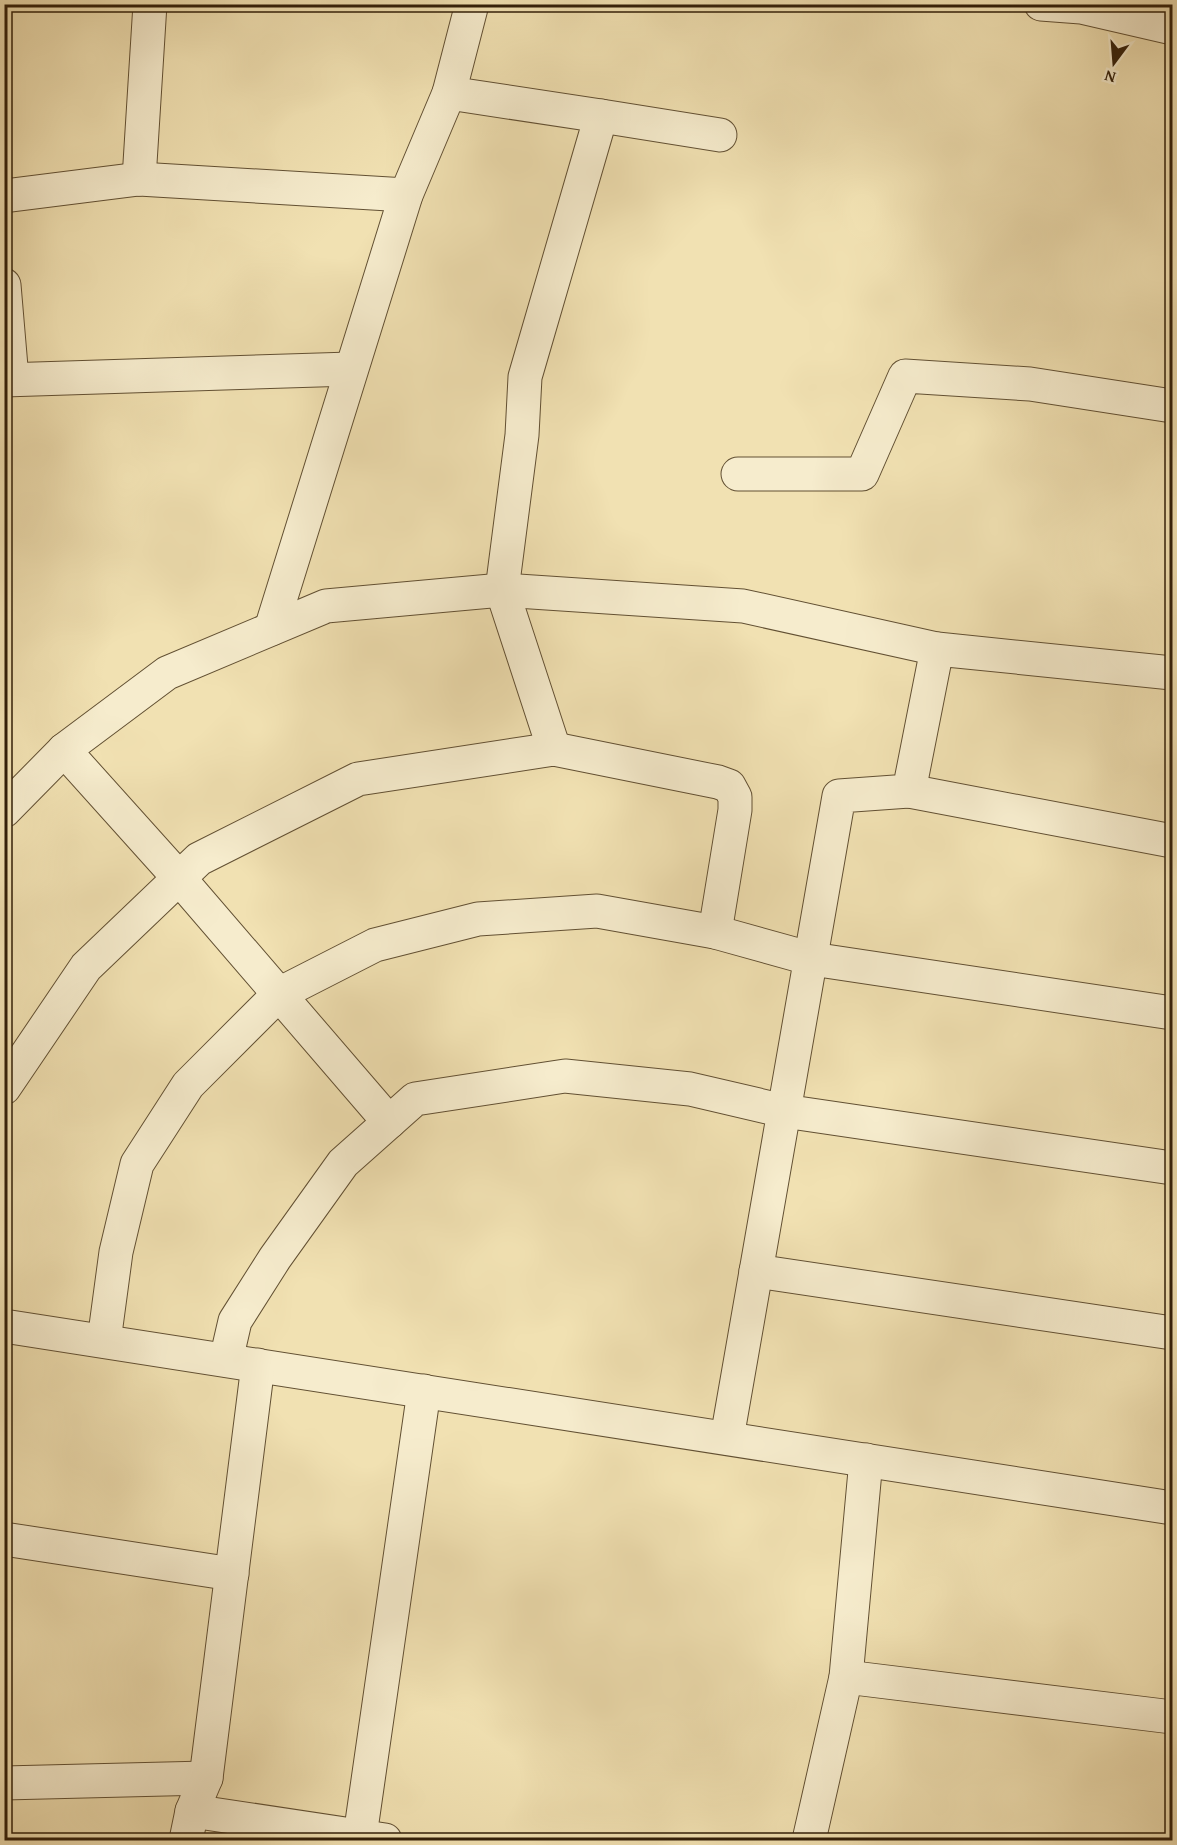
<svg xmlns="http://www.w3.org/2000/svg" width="1177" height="1845" viewBox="0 0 1177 1845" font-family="'Gentium Book Plus',serif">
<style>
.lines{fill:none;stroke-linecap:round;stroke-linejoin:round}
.minor-casing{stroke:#625033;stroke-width:35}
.minor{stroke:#f6eccd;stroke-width:33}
</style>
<rect width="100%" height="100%" fill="#f1e1b2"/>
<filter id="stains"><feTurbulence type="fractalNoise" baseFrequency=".00333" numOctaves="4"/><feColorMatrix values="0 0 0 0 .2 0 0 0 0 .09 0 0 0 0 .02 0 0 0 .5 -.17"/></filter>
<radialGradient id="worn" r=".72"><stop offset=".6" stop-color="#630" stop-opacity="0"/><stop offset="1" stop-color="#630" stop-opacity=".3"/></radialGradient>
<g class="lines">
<g class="minor-casing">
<g id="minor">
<polyline points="472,4 449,93 601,116 525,377 522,435 502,590 554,749"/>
<polyline points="1041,4 1081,7 1172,28"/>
<polyline points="601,116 720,135"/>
<polyline points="139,179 150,4"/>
<polyline points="4,196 139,179 406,195"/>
<polyline points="4,285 12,379"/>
<polyline points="4,380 351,369"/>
<polyline points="738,474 862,474 905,376 1030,384 1172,406"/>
<polyline points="271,629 406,195 449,93"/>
<polyline points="64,750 179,878 389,1122"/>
<polyline points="909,791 1172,841"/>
<polyline points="4,811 64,750 167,673 326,606 502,590 743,606 937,649"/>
<polyline points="4,1088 86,967 199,859 358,779 554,749 718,782 729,786 735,797 735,810 715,932"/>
<polyline points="756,1271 1172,1333"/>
<polyline points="4,1326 1172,1508"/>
<polyline points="104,1341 116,1252 137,1164 188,1085 279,994 375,945 478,919 597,911 715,932 812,959 1172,1013"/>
<polyline points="226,1360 235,1321 275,1258 343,1163 415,1099 565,1076 690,1089 784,1111 1172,1168"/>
<polyline points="727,1438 839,796 909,791 937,649 1172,673"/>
<polyline points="4,1539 232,1574"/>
<polyline points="846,1677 1172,1717"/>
<polyline points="4,1783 206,1778"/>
<polyline points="192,1811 385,1840"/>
<polyline points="360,1836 424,1391"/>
<polyline points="186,1840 192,1811 206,1778 258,1365"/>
<polyline points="809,1840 846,1677 866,1460"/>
</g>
</g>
<use href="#minor" class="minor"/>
</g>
<rect width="1177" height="1845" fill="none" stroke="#f1e1b2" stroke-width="24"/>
<rect x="6" y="6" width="1165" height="1833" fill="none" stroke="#321f09" stroke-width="3"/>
<rect x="12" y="12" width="1153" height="1821" fill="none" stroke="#321f09" stroke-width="1.5"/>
<g transform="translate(1114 63) rotate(196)" stroke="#f6eccd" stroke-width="4.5" paint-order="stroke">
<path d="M0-4.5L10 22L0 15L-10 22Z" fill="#321f09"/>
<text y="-9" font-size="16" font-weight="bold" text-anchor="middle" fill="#321f09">N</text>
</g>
<rect width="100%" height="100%" filter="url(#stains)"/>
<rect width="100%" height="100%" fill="url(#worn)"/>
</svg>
